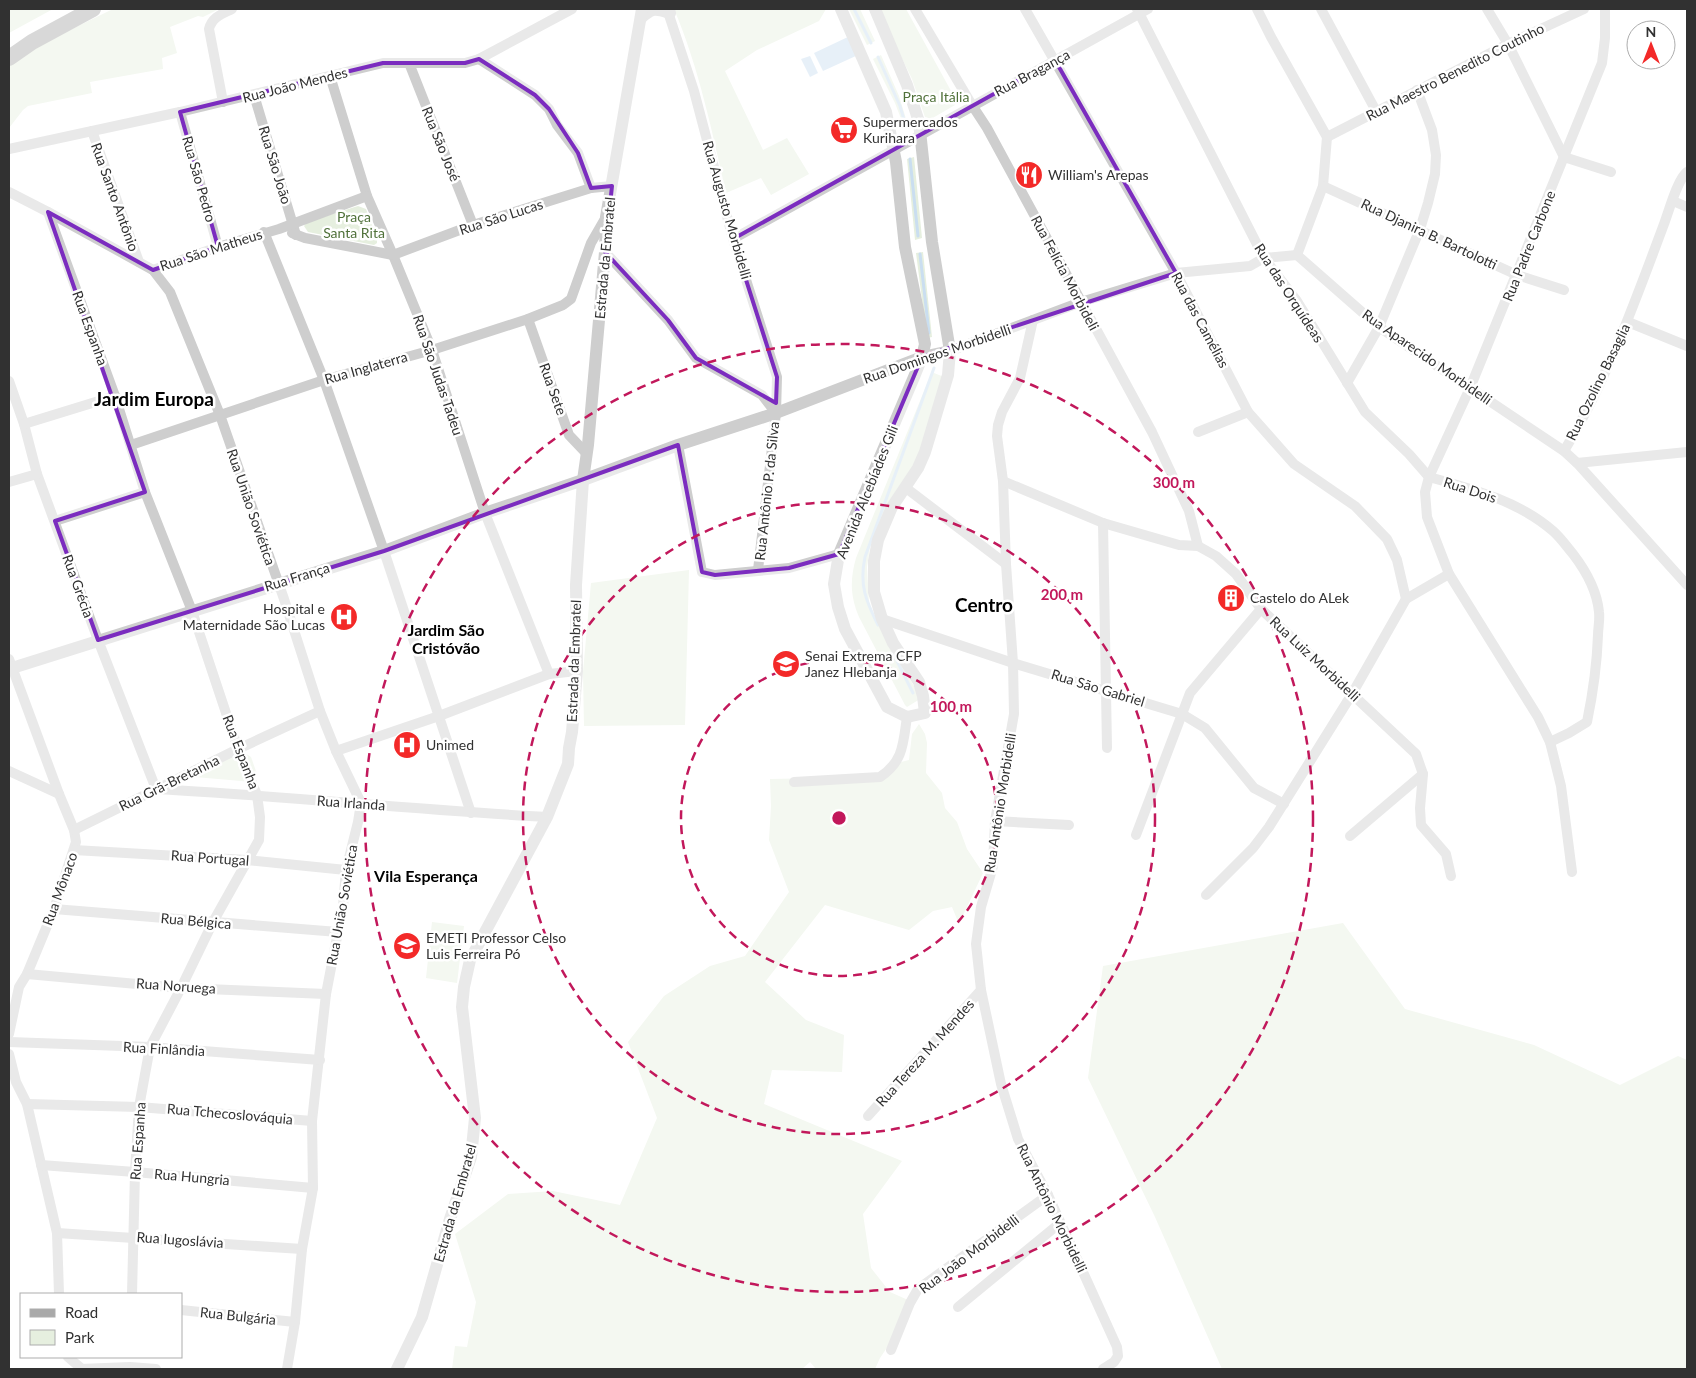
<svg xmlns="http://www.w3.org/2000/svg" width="1696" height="1378" viewBox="0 0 1696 1378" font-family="Lato,sans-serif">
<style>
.green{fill:#e6efdf}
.water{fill:#cadef0}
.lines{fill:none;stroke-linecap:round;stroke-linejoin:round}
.stream{stroke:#cadef0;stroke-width:3}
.minor{stroke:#cecece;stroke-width:10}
.tertiary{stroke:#cecece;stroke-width:12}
.primary{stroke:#a9a9a9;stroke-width:16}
.marked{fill:none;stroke:#7b2cbf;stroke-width:4;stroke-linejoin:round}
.ring{fill:none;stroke:#c2185b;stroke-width:2.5;stroke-dasharray:9 6}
.labels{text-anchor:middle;stroke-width:5;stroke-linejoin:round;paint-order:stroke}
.street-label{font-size:14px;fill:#313131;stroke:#fff}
.park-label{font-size:14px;fill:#50713a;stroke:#fff}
.poi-label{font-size:14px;fill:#313131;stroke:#fff;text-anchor:start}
.quarter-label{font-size:16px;font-weight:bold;fill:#000;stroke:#fff}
.district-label{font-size:19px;font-weight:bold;fill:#000;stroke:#fff}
.centre{fill:#c2185b;stroke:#fff;stroke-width:2.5}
.ring-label{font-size:15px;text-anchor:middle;font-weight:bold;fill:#c2185b;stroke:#fff;stroke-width:5;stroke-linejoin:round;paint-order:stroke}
</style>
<rect width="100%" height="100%" fill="#fff"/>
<g class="green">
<polygon points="9,9 53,9 9,33"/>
<polygon points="113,9 219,9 203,17 198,16 170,27 177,53 162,58 163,69 90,82 92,93 28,106 23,110 9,128 9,64 25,52"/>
<path d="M674,9H826L819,21L757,50L725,71L763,150L787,138L809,174L771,195L761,178L726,193C712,131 699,68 674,9Z"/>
<polygon points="849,9 860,9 875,41 867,45"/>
<polygon points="878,9 906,9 956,100 955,105 931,119 925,117 912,79"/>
<polygon points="881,55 899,96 907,122 903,124 895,103 873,59"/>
<polygon points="914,157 922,238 915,240 907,159"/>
<polygon points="358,206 366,209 377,239 377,243 374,245 308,232 304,226 307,222"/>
<polygon points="923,252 932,337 927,338 916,253"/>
<path d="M934,373L944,377L922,454L890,501L870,547L867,567L869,602L872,612L920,697V699L907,707L905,705L859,617C850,596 850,579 856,558L931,374Z"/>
<polygon points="689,570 685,725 584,726 583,672 591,583"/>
<polygon points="919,724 925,734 927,743 926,773 942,793 945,808 957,822 967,849 983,873 959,924 952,907 933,911 909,930 825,905 765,982 806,1020 844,1035 842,1072 772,1070 764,1104 902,1161 863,1214 871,1268 890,1292 908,1300 890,1343 880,1358 875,1369 816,1369 810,1362 802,1369 452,1369 455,1346 467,1347 476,1302 455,1234 508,1194 553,1191 620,1205 657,1118 628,1042 664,996 710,966 745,956 789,892 769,840 771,806 770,779 875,777 893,764 909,760 912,734"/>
<polygon points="245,753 251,757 257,774 253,782 195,777 196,772 238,754"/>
<polygon points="432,922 464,926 457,983 426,978"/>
<polygon points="1343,923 1405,1009 1534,1045 1620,1085 1678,1056 1687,1060 1687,1369 1222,1369 1155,1217 1088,1078 1103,966"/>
</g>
<g class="water">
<polygon points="850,36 858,55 823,71 814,53"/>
<polygon points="810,56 818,73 810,77 801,59"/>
</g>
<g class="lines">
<g class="stream">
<polyline points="854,9 871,43"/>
<polyline points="878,57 900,106 905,123"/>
<polyline points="910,159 918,236"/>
<polyline points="920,254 929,333"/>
<path d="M878,625C866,601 859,585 865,557L934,368"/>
<polyline points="893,653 913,693"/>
</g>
<g class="minor">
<polyline points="667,9 694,91 733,239 777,377 776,413 758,570"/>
<polyline points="915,9 972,105 987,128 1152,432 1189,511 1198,546"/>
<polyline points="1025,9 1176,273 1248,412 1294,464 1355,506 1387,539 1397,560 1406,599"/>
<polyline points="1137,9 1264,258 1297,301 1365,412 1409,454 1429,477"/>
<polyline points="1257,9 1271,37 1327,137 1323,186 1297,255"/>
<polyline points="1321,9 1376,111"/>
<polyline points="1487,9 1508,44 1564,157 1611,172"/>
<polyline points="479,59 535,95 549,109 557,125 578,153 591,188"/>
<polyline points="409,63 473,225"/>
<polyline points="330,76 367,196 393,255 432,350 485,513 549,674"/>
<polyline points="254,95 296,235"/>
<path d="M223,102L209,29C212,17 222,14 232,9"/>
<polyline points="180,112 218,247"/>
<polyline points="92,131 139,262"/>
<polyline points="1327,137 1508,44 1584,9"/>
<polyline points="9,149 180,112 383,63 465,63 479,59 572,9"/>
<polyline points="1323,186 1517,275 1564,290"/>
<polyline points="9,192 48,212 153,270 170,292 220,415 284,599 320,711 336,751 361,803 358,822 346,870 343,906 326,994 312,1121 313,1188 302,1249 295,1322 287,1369"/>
<polyline points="1673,201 1687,207"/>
<polyline points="48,212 115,396 145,492 192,611 238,749 257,795 260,817 259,840 213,922 181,988 150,1047 139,1107 135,1172 132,1294"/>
<polyline points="264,232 324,380 384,551 471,813"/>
<polyline points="292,233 305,238 393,255"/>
<polyline points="733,239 1148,9"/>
<polyline points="605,252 668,320 696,358 762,395 776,413"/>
<polyline points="393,255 473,225 591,188 612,186"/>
<polyline points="1297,255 1379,327 1564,451 1577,463 1687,585"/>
<polyline points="153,270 218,247 279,229 367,196"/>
<polyline points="528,319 569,435 587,454"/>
<polyline points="1033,320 1020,378 1002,412 998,425 997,436 1003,481 1006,564 1013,663 1014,714 995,821 993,866 981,907 976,944 981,990 1001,1084 1018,1139 1048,1195 1117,1347 1118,1356 1114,1362 1103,1369"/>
<polyline points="1628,322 1687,346"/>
<polyline points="950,351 1081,302 1176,273 1250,266 1264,258 1297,255"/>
<path d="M9,381L24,424L37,474L98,640L156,789C286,796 417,810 547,817"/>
<polyline points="1347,383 1379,327 1420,229 1428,203 1435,174 1436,155 1432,130 1417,90"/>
<polyline points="24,424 115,396"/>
<polyline points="1198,432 1248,412"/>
<polyline points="131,445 324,380 432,350 528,319 563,305 571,299 591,243 606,217"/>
<polyline points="678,445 702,572 715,575 789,568 839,554"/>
<path d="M1564,451C1607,380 1635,302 1664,224C1669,211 1677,180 1687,172"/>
<polyline points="1577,463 1687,452"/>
<path d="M1429,477C1472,489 1519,501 1553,531C1561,538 1567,547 1573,554C1586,571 1597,591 1599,612C1600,620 1598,628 1598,635C1597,664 1593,693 1587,722L1569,733L1550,742"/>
<polyline points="1003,481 1103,523 1179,545 1198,546 1216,556 1236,574 1261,609 1416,754 1423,774 1420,808 1421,825 1446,854 1451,876"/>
<polyline points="9,482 37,474"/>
<polyline points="906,488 1006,564"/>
<polyline points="55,521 145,492"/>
<polyline points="1103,523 1107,748"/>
<polyline points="882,619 1013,663 1182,714 1205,728 1254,788 1284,804"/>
<polyline points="9,659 59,794 74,830 76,842 54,909 27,974 19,987 9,1034"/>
<polyline points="336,751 439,716 549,674 577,671"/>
<polyline points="9,771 59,794"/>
<path d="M794,782L880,777C904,761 903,743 907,717"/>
<polyline points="995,821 1069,825"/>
<polyline points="74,830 238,749 320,711"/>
<polyline points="1136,835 1190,693 1261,609"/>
<polyline points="1350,836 1423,774"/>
<polyline points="74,850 247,860 346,870"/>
<polyline points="1572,872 1561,786 1550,742 1538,717 1449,574 1427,517 1425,492 1429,477 1470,388 1602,63 1605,38 1605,9"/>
<polyline points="1206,895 1253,848 1269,827 1352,694 1406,599 1449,574"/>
<polyline points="54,909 338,932"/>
<polyline points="27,974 181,988 326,994"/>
<polyline points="9,1042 150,1047 320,1060"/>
<polyline points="9,1054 16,1082 27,1104 57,1233 59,1294"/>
<polyline points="27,1104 139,1107 312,1121"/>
<polyline points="868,1116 981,990"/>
<polyline points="41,1165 135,1172 313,1188"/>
<polyline points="57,1233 302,1249"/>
<polyline points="958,1307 1060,1223"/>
<polyline points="181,1310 295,1322"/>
<polyline points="891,1350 910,1303 918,1289 1048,1195"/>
<polyline points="68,1357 82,1369"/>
<polyline points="80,1369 130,1367 156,1369"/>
</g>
<g class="tertiary">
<polyline points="841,9 886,112 896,162 905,247 925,344 922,357 914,377 839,554 834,584 838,607 845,629 887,707 907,717 925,713 923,696 919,682 893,643 882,619 874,592 874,561 878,540 892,507 918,468 925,452 948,375 950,351 932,242 919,122 907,85 875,9"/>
<path d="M641,18C652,8 655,8 670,13"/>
<polyline points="9,669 384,551 485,513 583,480 678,445 776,413 922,357 950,351"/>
<polyline points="397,1369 422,1317 450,1219 471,1157 475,1118 462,1007 464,987 470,960 547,817 568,764 569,748 572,732 577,671 576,585 583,480 588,445 605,252 606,217 642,9"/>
</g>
<polyline class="primary" points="9,58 32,42 93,9"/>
</g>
<path d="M0 0H1696V1378H0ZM479,59L535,95L549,109L578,153L591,188L612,186L605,252L668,320L696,358L776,403L777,377L733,239L1055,60L1176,273L922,357L839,554L789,568L715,575L702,572L678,445L384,551L98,640L55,521L145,492L48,212L153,270L218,247L180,112L383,63H465Z" fill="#fff" fill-opacity=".55" fill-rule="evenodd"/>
<path class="marked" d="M479,59L535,95L549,109L578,153L591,188L612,186L605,252L668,320L696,358L776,403L777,377L733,239L1055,60L1176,273L922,357L839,554L789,568L715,575L702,572L678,445L384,551L98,640L55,521L145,492L48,212L153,270L218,247L180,112L383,63H465Z"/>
<g class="ring">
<circle cx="839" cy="818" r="158"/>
<circle cx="839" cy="818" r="316"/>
<circle cx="839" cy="818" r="474"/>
</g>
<defs>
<g id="supermarket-disc" transform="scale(1.4375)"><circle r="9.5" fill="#f32928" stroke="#fff"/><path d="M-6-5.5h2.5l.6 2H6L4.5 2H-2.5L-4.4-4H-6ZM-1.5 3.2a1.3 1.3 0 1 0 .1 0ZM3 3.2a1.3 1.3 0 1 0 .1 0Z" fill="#fff"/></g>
<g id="restaurant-disc" transform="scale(1.4375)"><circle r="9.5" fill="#f32928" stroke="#fff"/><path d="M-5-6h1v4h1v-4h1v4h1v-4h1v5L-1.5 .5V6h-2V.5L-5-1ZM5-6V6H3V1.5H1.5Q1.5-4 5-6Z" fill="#fff"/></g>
<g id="building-disc" transform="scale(1.4375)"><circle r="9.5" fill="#f32928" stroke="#fff"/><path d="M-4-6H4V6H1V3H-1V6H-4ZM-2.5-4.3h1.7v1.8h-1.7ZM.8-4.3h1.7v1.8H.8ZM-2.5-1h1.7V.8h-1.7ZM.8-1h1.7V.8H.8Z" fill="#fff"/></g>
<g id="hospital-disc" transform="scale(1.4375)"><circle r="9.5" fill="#f32928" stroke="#fff"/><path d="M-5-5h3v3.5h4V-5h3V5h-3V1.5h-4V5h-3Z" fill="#fff"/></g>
<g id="university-disc" transform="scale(1.4375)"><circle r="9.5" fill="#f32928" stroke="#fff"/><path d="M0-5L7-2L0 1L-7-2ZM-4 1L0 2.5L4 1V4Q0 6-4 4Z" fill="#fff"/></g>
<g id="school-disc" transform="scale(1.4375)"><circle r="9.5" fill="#f32928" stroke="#fff"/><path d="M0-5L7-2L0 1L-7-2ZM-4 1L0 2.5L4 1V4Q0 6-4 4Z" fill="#fff"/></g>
</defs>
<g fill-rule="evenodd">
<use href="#supermarket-disc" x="844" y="130"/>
<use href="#restaurant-disc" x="1029" y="175"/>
<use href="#building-disc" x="1231" y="598"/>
<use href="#hospital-disc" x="344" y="617"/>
<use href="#university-disc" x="786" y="664"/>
<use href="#hospital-disc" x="407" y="745"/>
<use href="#school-disc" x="407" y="946"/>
</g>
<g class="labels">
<g class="street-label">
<text transform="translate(1455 72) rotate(-27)" y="5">Rua Maestro Benedito Coutinho</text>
<text transform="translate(1032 73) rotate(-28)" y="5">Rua Bragança</text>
<text transform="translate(295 85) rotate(-14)" y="5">Rua João Mendes</text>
<text transform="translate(441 144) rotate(68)" y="5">Rua São José</text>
<text transform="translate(275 165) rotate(73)" y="5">Rua São João</text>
<text transform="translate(199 179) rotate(74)" y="5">Rua São Pedro</text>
<text transform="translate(115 197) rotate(70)" y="5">Rua Santo Antônio</text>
<text transform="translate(727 210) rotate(74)" y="5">Rua Augusto Morbidelli</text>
<text transform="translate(501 217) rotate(-18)" y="5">Rua São Lucas</text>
<text transform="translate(1429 234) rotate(25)" y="5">Rua Djanira B. Bartolotti</text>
<text transform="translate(1529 246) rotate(-68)" y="5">Rua Padre Carbone</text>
<text transform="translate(211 250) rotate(-18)" y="5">Rua São Matheus</text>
<text transform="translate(605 258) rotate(-85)" y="5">Estrada da Embratel</text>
<text transform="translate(1065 273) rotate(62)" y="5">Rua Felícia Morbideli</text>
<text transform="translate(1289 293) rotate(57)" y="5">Rua das Orquídeas</text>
<text transform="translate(1200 320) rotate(62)" y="5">Rua das Camélias</text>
<text transform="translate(90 328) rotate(70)" y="5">Rua Espanha</text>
<text transform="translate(937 354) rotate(-19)" y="5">Rua Domingos Morbidelli</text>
<text transform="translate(1427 357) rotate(35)" y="5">Rua Aparecido Morbidelli</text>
<text transform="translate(366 368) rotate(-16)" y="5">Rua Inglaterra</text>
<text transform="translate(438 375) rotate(71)" y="5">Rua São Judas Tadeu</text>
<text transform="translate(1598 382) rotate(-64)" y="5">Rua Ozolino Basaglia</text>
<text transform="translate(553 389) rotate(70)" y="5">Rua Sete</text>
<text transform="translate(1470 490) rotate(18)" y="5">Rua Dois</text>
<text transform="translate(767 491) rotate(-84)" y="5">Rua Antônio P. da Silva</text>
<text transform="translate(867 492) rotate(-68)" y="5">Avenida Alcebíades Gili</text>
<text transform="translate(251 507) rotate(71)" y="5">Rua União Soviética</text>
<text transform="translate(297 577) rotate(-17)" y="5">Rua França</text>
<text transform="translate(78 586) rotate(70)" y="5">Rua Grécia</text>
<text transform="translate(1315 659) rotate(43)" y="5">Rua Luiz Morbidelli</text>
<text transform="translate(574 661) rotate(-88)" y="5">Estrada da Embratel</text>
<text transform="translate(1098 688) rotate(17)" y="5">Rua São Gabriel</text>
<text transform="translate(241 752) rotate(69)" y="5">Rua Espanha</text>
<text transform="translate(169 783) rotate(-26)" y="5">Rua Grã-Bretanha</text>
<text transform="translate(351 803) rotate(4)" y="5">Rua Irlanda</text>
<text transform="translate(1000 803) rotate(-81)" y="5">Rua Antônio Morbidelli</text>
<text transform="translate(210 858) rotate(4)" y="5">Rua Portugal</text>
<text transform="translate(60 889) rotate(-70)" y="5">Rua Mônaco</text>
<text transform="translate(342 905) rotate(-80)" y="5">Rua União Soviética</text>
<text transform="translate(196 921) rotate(5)" y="5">Rua Bélgica</text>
<text transform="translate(176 986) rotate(4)" y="5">Rua Noruega</text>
<text transform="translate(164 1049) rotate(3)" y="5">Rua Finlândia</text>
<text transform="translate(925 1053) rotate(-48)" y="5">Rua Tereza M. Mendes</text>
<text transform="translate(230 1114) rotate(5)" y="5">Rua Tchecoslováquia</text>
<text transform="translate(138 1141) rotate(-86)" y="5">Rua Espanha</text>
<text transform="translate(192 1177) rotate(5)" y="5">Rua Hungria</text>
<text transform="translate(455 1203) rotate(-74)" y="5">Estrada da Embratel</text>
<text transform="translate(1052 1208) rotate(64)" y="5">Rua Antônio Morbidelli</text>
<text transform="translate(180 1240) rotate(4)" y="5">Rua Iugoslávia</text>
<text transform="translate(969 1254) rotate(-37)" y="5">Rua João Morbidelli</text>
<text transform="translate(238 1316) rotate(6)" y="5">Rua Bulgária</text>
</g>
<g class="park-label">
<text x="936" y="102">Praça Itália</text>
<text x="354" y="222">Praça<tspan x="354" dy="16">Santa Rita</tspan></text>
</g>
<g class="poi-label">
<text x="863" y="127">Supermercados<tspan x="863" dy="16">Kurihara</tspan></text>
<text x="1048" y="180">William's Arepas</text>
<text x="1250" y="603">Castelo do ALek</text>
<text x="325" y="614" text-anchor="end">Hospital e<tspan x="325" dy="16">Maternidade São Lucas</tspan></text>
<text x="805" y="661">Senai Extrema CFP<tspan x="805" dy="16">Janez Hlebanja</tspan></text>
<text x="426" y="750">Unimed</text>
<text x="426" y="943">EMETI Professor Celso<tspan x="426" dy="16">Luis Ferreira Pó</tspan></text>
</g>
<g class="quarter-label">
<text x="446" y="636">Jardim São<tspan x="446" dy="18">Cristóvão</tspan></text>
<text x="426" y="882">Vila Esperança</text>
</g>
<g class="district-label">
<text x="154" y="406">Jardim Europa</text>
<text x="984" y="612">Centro</text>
</g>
</g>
<circle cx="839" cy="818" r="8" class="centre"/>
<g class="ring-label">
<text x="1174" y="488">300 m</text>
<text x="1062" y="600">200 m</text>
<text x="951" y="712">100 m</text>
</g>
<rect width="1696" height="1378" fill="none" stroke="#313131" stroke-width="20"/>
<rect x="20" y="1293" width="162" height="65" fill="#ffffff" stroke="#adadad"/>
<rect x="30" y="1309" width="25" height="8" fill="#a9a9a9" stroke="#adadad"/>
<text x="65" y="1318" font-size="15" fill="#313131">Road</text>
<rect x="30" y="1330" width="25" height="15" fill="#e6efdf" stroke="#adadad"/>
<text x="65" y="1343" font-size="15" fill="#313131">Park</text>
<g transform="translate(1651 45)"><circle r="24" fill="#ffffff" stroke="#adadad"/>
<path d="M0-4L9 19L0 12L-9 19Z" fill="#f32928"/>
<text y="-8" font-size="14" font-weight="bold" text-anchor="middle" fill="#313131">N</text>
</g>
</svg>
